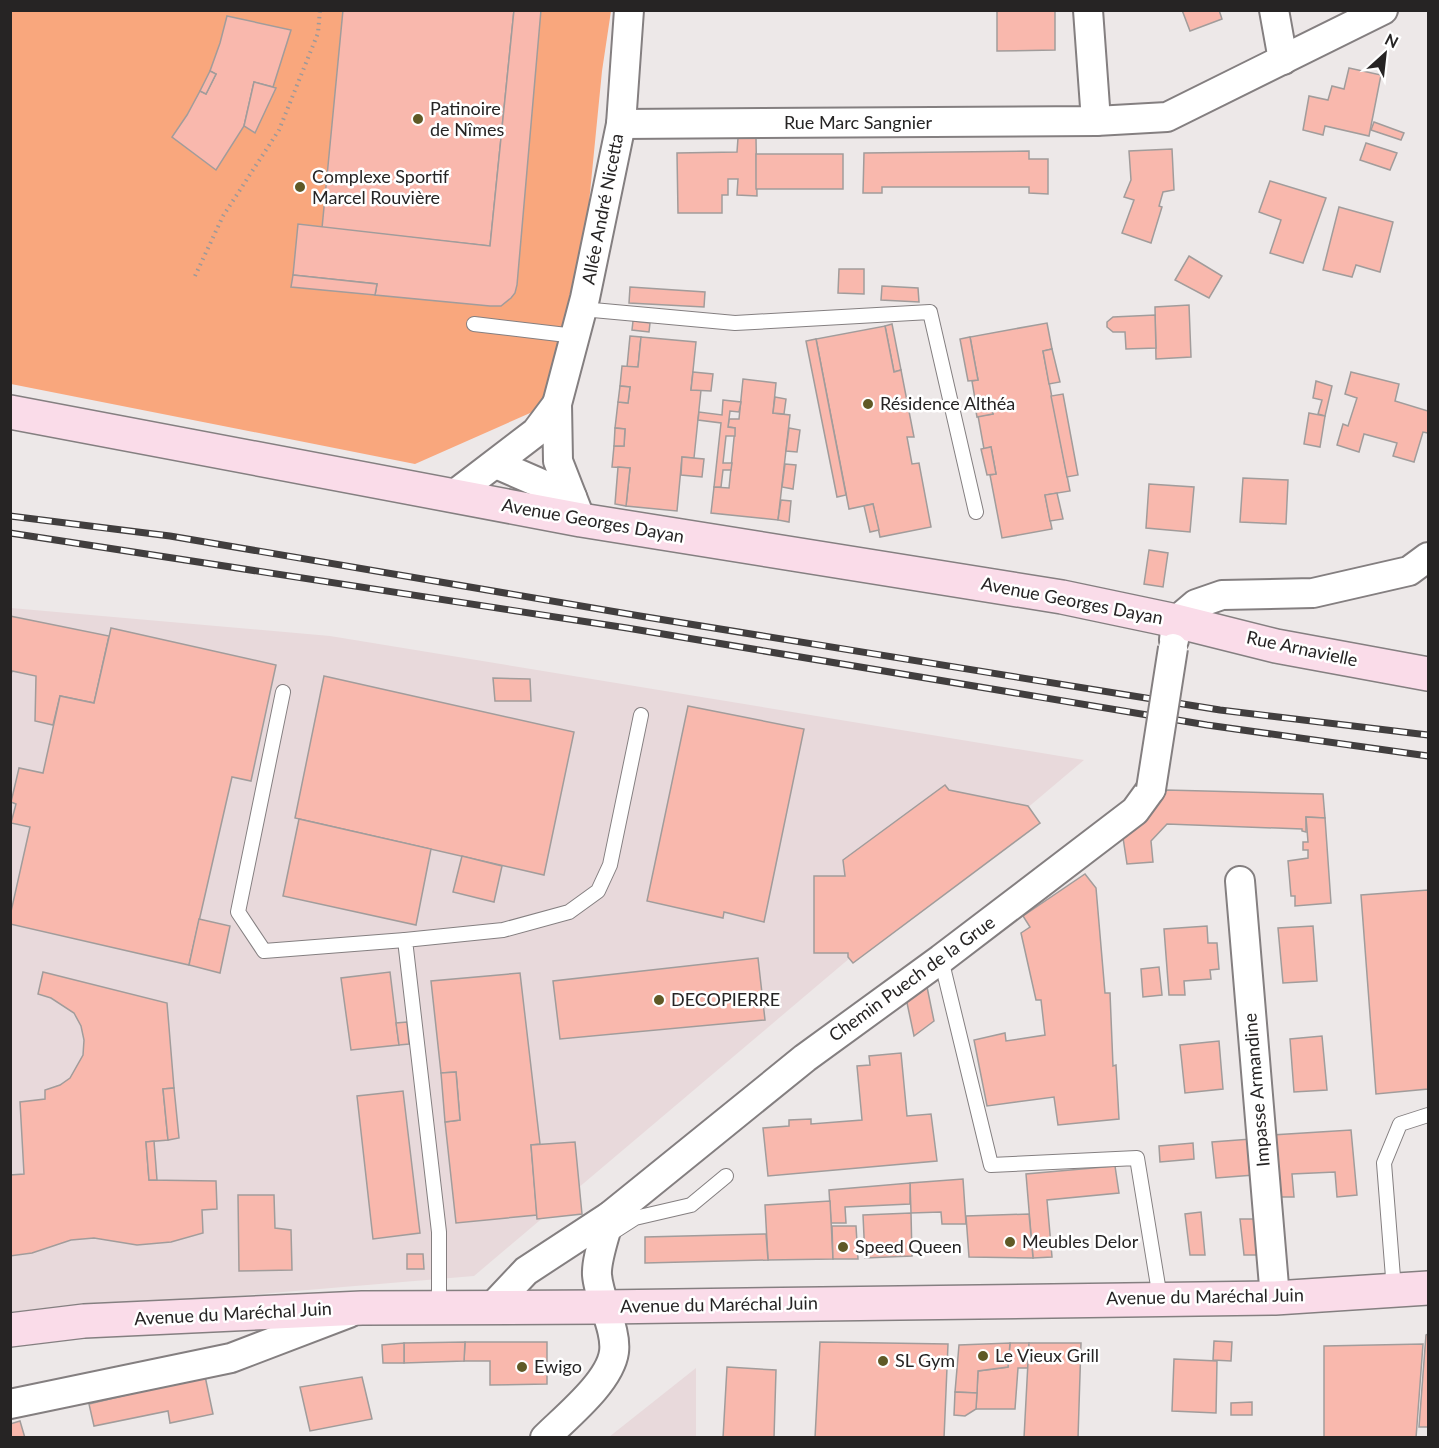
<svg xmlns="http://www.w3.org/2000/svg" width="1439" height="1448" viewBox="0 0 1439 1448" font-family="Lato,sans-serif">
<style>
.built{fill:#e8d9db}
.green{fill:#f9a77d}
.building{fill:#f9b8ad;stroke:#a19c9b;stroke-width:1.5}
.lines{fill:none;stroke-linecap:round;stroke-linejoin:round}
.lane-casing{stroke:#847f80;stroke-width:16}
.street-casing{stroke:#847f80;stroke-width:32}
.secondary-casing{stroke:#847f80;stroke-width:36}
.path{stroke:#9d9999;stroke-width:4;stroke-dasharray:1.5 4.5;stroke-linecap:butt}
.lane{stroke:#fff;stroke-width:14}
.street{stroke:#fff;stroke-width:28}
.secondary{stroke:#fadce9;stroke-width:33}
.rail-casing{stroke:#413e3e;stroke-width:7}
.rail{stroke:#fff;stroke-width:4.5;stroke-dasharray:14;stroke-linecap:butt}
.street-bridge-casing{stroke:#847f80;stroke-width:32;stroke-linecap:butt}
.street-bridge{stroke:#fff;stroke-width:28}
.poi-dot{fill:#5f5926;stroke:#fff;stroke-width:2}
.labels{text-anchor:middle;stroke-width:5;stroke-linejoin:round;paint-order:stroke}
.poi-label{font-size:18px;fill:#262424;stroke:#fff;text-anchor:start}
.street-label{font-size:18px;fill:#262424;stroke:#fff}
</style>
<rect width="100%" height="100%" fill="#ede8e8"/>
<g class="built">
<polygon points="11,608 330,636 1084,760 474,1276 11,1315"/>
<polygon points="696,1368 696,1437 609,1437"/>
</g>
<polygon class="green" points="10,11 611,11 602,71 579,304 546,406 415,464 11,384"/>
<g class="building">
<polygon points="343,10 514,10 490,246 322,228"/>
<polygon points="514,10 541,10 517,285 515,293 511,298 501,306 490,306 375,295 377,284 293,275 298,224 490,246"/>
<polygon points="997,10 1055,10 1055,50 997,51"/>
<polygon points="1182,10 1219,10 1222,19 1190,31"/>
<polygon points="227,16 291,30 273,87 254,82 244,126 216,170 172,137 187,115 200,91 206,94 216,74 210,71 220,43"/>
<polygon points="1349,68 1381,75 1369,136 1325,126 1323,135 1303,130 1309,96 1328,100 1332,86 1344,89"/>
<polygon points="210,71 216,74 206,94 200,91"/>
<polygon points="254,82 276,88 255,133 244,126"/>
<polygon points="1374,122 1404,133 1401,140 1371,130"/>
<polygon points="738,138 756,138 757,196 737,195 738,179 728,179 728,195 722,195 722,213 678,213 677,153 737,152"/>
<polygon points="1366,143 1397,153 1390,170 1360,160"/>
<polygon points="1172,149 1174,190 1163,192 1159,206 1162,207 1151,243 1122,233 1134,200 1124,197 1131,180 1129,151"/>
<polygon points="1029,151 1029,159 1048,159 1048,194 1029,193 1029,187 882,187 882,193 863,193 864,153"/>
<rect x="756" y="154" width="87" height="35"/>
<polygon points="1270,181 1326,198 1303,263 1270,253 1281,220 1259,212"/>
<polygon points="1339,207 1393,222 1380,272 1356,265 1352,277 1323,270"/>
<polygon points="1189,256 1222,276 1209,298 1175,280"/>
<polygon points="839,269 864,269 864,294 838,293"/>
<polygon points="293,275 377,284 375,295 291,287"/>
<polygon points="882,286 918,288 919,302 881,300"/>
<polygon points="630,287 705,292 704,307 629,303"/>
<polygon points="1189,305 1191,357 1156,359 1155,307"/>
<polygon points="1155,315 1156,348 1126,349 1125,332 1113,332 1107,327 1107,322 1113,317"/>
<polygon points="633,321 650,323 649,332 632,330"/>
<polygon points="1047,323 1052,349 1043,351 1070,491 1045,495 1052,529 1002,538 990,475 996,474 991,447 984,449 978,416 993,414 989,396 975,399 972,381 978,380 970,337"/>
<polygon points="892,324 901,370 894,372 885,326"/>
<polygon points="885,326 894,372 901,370 914,437 907,437 912,464 919,463 931,527 880,537 873,504 849,509 816,339"/>
<polygon points="630,336 641,337 638,367 627,367"/>
<polygon points="641,337 696,342 691,390 701,390 694,458 682,457 677,511 626,506 630,468 612,467 614,446 624,446 625,429 615,428 618,402 628,403 630,387 620,386 622,366 638,367"/>
<polygon points="970,337 978,380 968,381 960,339"/>
<polygon points="816,339 846,495 837,497 806,341"/>
<polygon points="1052,349 1060,382 1049,384 1043,351"/>
<polygon points="693,372 713,374 711,391 691,390"/>
<polygon points="1351,372 1399,384 1395,401 1428,411 1428,433 1423,432 1414,462 1393,456 1397,443 1364,434 1359,452 1337,445 1343,424 1348,426 1357,398 1345,394"/>
<polygon points="743,379 776,383 773,413 790,415 778,520 711,513 714,487 729,488 735,428 728,427 729,419 739,419"/>
<polygon points="1316,381 1332,386 1325,416 1318,414 1322,400 1313,398"/>
<polygon points="620,386 630,387 628,403 618,402"/>
<polygon points="1063,394 1078,475 1067,477 1051,396"/>
<polygon points="989,396 993,414 977,417 974,400"/>
<polygon points="775,397 786,399 784,414 773,413"/>
<polygon points="723,400 741,402 739,412 730,411 728,427 735,428 735,436 726,436 723,463 732,463 731,470 723,470 721,487 714,487 721,423 698,420 699,412 722,415"/>
<polygon points="1309,413 1325,416 1320,447 1304,444"/>
<polygon points="615,428 625,429 624,446 614,446"/>
<polygon points="789,428 800,430 797,452 786,451"/>
<polygon points="991,447 996,474 987,475 981,449"/>
<polygon points="682,457 704,459 702,477 681,475"/>
<polygon points="785,464 796,465 793,489 782,487"/>
<polygon points="618,467 630,468 626,506 615,504"/>
<polygon points="1243,478 1288,480 1286,524 1240,522"/>
<polygon points="1149,484 1194,487 1190,532 1146,528"/>
<polygon points="1057,493 1063,519 1050,521 1045,495"/>
<polygon points="781,500 791,501 789,522 778,520"/>
<polygon points="873,504 879,530 870,532 864,506"/>
<polygon points="1149,550 1168,553 1163,587 1144,584"/>
<polygon points="10,616 109,636 94,703 60,696 53,725 35,721 36,676 12,671 10,678"/>
<polygon points="111,628 276,665 251,781 232,777 189,965 10,924 10,916 30,827 11,823 16,804 11,802 19,768 43,773 60,696 94,703"/>
<polygon points="324,676 574,732 544,875 295,818"/>
<polygon points="493,678 530,679 531,701 495,701"/>
<polygon points="688,706 804,729 764,922 724,912 723,918 647,901"/>
<polygon points="945,785 949,790 1028,806 1040,823 853,963 848,957 848,953 814,953 814,876 845,876 843,860"/>
<polygon points="1166,790 1323,794 1325,818 1306,817 1306,832 1302,831 1302,829 1167,824 1151,841 1153,862 1127,864 1122,831"/>
<polygon points="1306,817 1325,818 1331,903 1295,906 1295,896 1291,896 1288,861 1308,858 1308,850 1303,850 1303,842 1308,842"/>
<polygon points="299,819 431,849 416,925 283,896"/>
<polygon points="462,856 502,866 494,902 453,892"/>
<polygon points="1085,874 1096,888 1105,993 1110,993 1113,1066 1116,1065 1119,1119 1058,1125 1054,1097 987,1106 974,1040 1005,1033 1006,1041 1045,1035 1041,1000 1036,1000 1021,933 1030,927 1023,916"/>
<polygon points="1428,890 1428,1089 1376,1094 1361,895"/>
<polygon points="199,919 230,926 220,973 189,965"/>
<polygon points="1207,926 1208,943 1217,943 1219,969 1210,970 1211,979 1184,981 1185,995 1169,995 1164,929"/>
<polygon points="1313,926 1317,981 1283,983 1278,928"/>
<polygon points="758,958 765,1020 560,1039 553,981"/>
<polygon points="1159,967 1162,995 1143,997 1141,969"/>
<polygon points="43,972 167,1003 174,1088 163,1089 168,1140 146,1142 149,1180 216,1181 217,1209 202,1210 203,1233 171,1242 137,1245 94,1238 71,1240 32,1253 10,1256 10,1175 24,1174 20,1102 45,1099 45,1090 60,1085 70,1078 83,1055 84,1040 81,1026 74,1013 51,998 38,994"/>
<polygon points="390,972 399,1045 351,1050 341,978"/>
<polygon points="520,973 540,1144 531,1145 537,1215 456,1223 445,1122 460,1120 456,1072 441,1073 431,981"/>
<polygon points="926,982 934,1021 914,1036 906,998"/>
<polygon points="407,1022 409,1044 399,1045 396,1023"/>
<polygon points="1322,1036 1327,1090 1294,1092 1290,1039"/>
<polygon points="1219,1041 1223,1089 1185,1093 1180,1045"/>
<polygon points="901,1053 907,1116 931,1114 937,1161 768,1176 763,1128 789,1126 789,1120 811,1119 811,1124 862,1120 857,1066 870,1065 869,1056"/>
<polygon points="456,1072 460,1120 445,1122 441,1073"/>
<polygon points="174,1088 179,1138 168,1140 163,1089"/>
<polygon points="403,1091 420,1233 373,1239 357,1096"/>
<polygon points="1351,1130 1357,1195 1337,1197 1335,1172 1292,1174 1294,1197 1277,1197 1272,1135"/>
<polygon points="1251,1139 1254,1175 1216,1178 1212,1142"/>
<polygon points="154,1141 157,1180 149,1180 146,1142"/>
<polygon points="575,1142 582,1214 537,1219 531,1145"/>
<polygon points="1193,1143 1194,1159 1160,1162 1159,1146"/>
<polygon points="1115,1166 1119,1193 1047,1200 1052,1257 1033,1258 1026,1174"/>
<polygon points="963,1179 966,1224 942,1224 941,1212 911,1213 910,1183"/>
<polygon points="910,1183 910,1204 845,1207 846,1223 831,1223 829,1190"/>
<polygon points="238,1195 274,1195 275,1228 291,1230 292,1270 239,1271"/>
<polygon points="830,1201 833,1259 768,1260 765,1205"/>
<polygon points="1201,1212 1205,1255 1190,1255 1185,1214"/>
<polygon points="911,1213 912,1256 865,1258 863,1215"/>
<polygon points="1029,1214 1033,1258 969,1257 966,1216"/>
<polygon points="1240,1219 1257,1219 1260,1255 1244,1255"/>
<polygon points="832,1226 856,1226 858,1259 833,1259"/>
<polygon points="766,1234 768,1260 645,1263 645,1237"/>
<polygon points="407,1254 423,1254 424,1269 407,1269"/>
<polygon points="1428,1334 1428,1427 1419,1427 1426,1335"/>
<polygon points="1214,1341 1232,1342 1231,1361 1213,1360"/>
<polygon points="465,1342 547,1342 547,1384 490,1385 490,1361 464,1361"/>
<polygon points="465,1342 464,1361 404,1363 404,1343"/>
<polygon points="820,1342 948,1344 944,1438 815,1438"/>
<polygon points="404,1343 404,1363 383,1363 382,1345"/>
<polygon points="1010,1343 1029,1343 1028,1368 1018,1368 1015,1409 976,1409 978,1371 1008,1367"/>
<polygon points="1010,1343 1008,1367 978,1371 977,1393 955,1392 959,1345"/>
<polygon points="1029,1343 1081,1343 1078,1438 1024,1438"/>
<polygon points="1423,1344 1416,1438 1324,1438 1324,1346"/>
<polygon points="1174,1359 1217,1361 1216,1413 1172,1411"/>
<polygon points="727,1367 776,1370 774,1438 723,1438"/>
<polygon points="205,1376 213,1414 170,1423 168,1411 94,1426 89,1404"/>
<polygon points="362,1377 372,1419 310,1431 300,1387"/>
<polygon points="955,1392 977,1393 976,1409 965,1416 954,1415"/>
<polygon points="1252,1402 1252,1415 1231,1415 1231,1403"/>
<polygon points="20,1421 25,1438 10,1438 10,1424"/>
</g>
<g class="lines">
<g class="lane-casing">
<g id="lane">
<polyline points="582,309 735,323 930,312 976,512"/>
<polyline points="474,324 575,336"/>
<polyline points="283,692 238,912 264,951 405,940"/>
<polyline points="941,959 991,1165 1137,1158 1160,1298"/>
<polyline points="607,1236 635,1218 691,1205 726,1176"/>
<polyline points="1394,1290 1384,1163 1400,1124 1428,1115"/>
<polyline points="439,1308 439,1232 405,940 503,930 569,912 598,891 610,865 641,715"/>
</g>
</g>
<g class="street-casing">
<g id="street">
<polyline points="1088,10 1096,121"/>
<polyline points="1274,10 1283,60"/>
<polyline points="621,124 1096,121 1167,117 1383,10"/>
<polyline points="496,464 572,497"/>
<polyline points="451,497 536,432 557,404"/>
<polyline points="581,520 558,461 557,404 585,298 621,124 629,10"/>
<polyline points="1174,640 1176,621 1196,604 1222,595 1313,593 1409,571 1428,557"/>
<polyline points="1240,881 1275,1298"/>
<polyline points="493,1306 526,1271 610,1216 805,1058 941,959 1135,811 1151,789"/>
<polyline points="10,1404 231,1358 349,1313"/>
<path d="M545,1438C566,1417 610,1382 614,1352C617,1329 599,1300 597,1275C596,1259 606,1233 610,1216"/>
</g>
</g>
<g class="secondary-casing">
<g id="secondary">
<polyline points="10,412 581,520 1062,597 1176,621 1276,646 1428,674"/>
<polyline points="10,1330 84,1321 362,1308 603,1307 1275,1298 1428,1288"/>
</g>
</g>
<polyline class="path" points="195,276 223,216 279,130 318,33 320,10"/>
<use href="#lane" class="lane"/>
<use href="#street" class="street"/>
<use href="#secondary" class="secondary"/>
<g class="rail-casing">
<g id="rail">
<polyline points="10,516 170,536 640,616 1220,710 1428,735"/>
<polyline points="10,533 627,628 1207,725 1428,756"/>
</g>
</g>
<use href="#rail" class="rail"/>
<g class="street-bridge-casing">
<polyline id="street-bridge" points="1151,789 1173,648"/>
</g>
<use href="#street-bridge" class="street-bridge"/>
</g>
<g class="poi-dot">
<circle cx="418" cy="119" r="6"/>
<circle cx="300" cy="187" r="6"/>
<circle cx="868" cy="404" r="6"/>
<circle cx="659" cy="1000" r="6"/>
<circle cx="1010" cy="1242" r="6"/>
<circle cx="843" cy="1247" r="6"/>
<circle cx="983" cy="1356" r="6"/>
<circle cx="883" cy="1361" r="6"/>
<circle cx="522" cy="1367" r="6"/>
</g>
<g class="labels">
<g class="poi-label">
<text x="430" y="115">Patinoire<tspan x="430" dy="21">de Nîmes</tspan></text>
<text x="312" y="183">Complexe Sportif<tspan x="312" dy="21">Marcel Rouvière</tspan></text>
<text x="880" y="410">Résidence Althéa</text>
<text x="671" y="1006">DECOPIERRE</text>
<text x="1022" y="1248">Meubles Delor</text>
<text x="855" y="1253">Speed Queen</text>
<text x="995" y="1362">Le Vieux Grill</text>
<text x="895" y="1367">SL Gym</text>
<text x="534" y="1373">Ewigo</text>
</g>
<g class="street-label">
<text x="858" y="129">Rue Marc Sangnier</text>
<text transform="translate(603 209) rotate(-79)" y="6">Allée André Nicetta</text>
<text transform="translate(593 521) rotate(10)" y="6">Avenue Georges Dayan</text>
<text transform="translate(1072 601) rotate(11)" y="6">Avenue Georges Dayan</text>
<text transform="translate(1302 649) rotate(12)" y="6">Rue Arnavielle</text>
<text transform="translate(912 979) rotate(-36)" y="6">Chemin Puech de la Grue</text>
<text transform="translate(1257 1090) rotate(-95)" y="6">Impasse Armandine</text>
<text transform="translate(1205 1297) rotate(-1)" y="6">Avenue du Maréchal Juin</text>
<text transform="translate(719 1305) rotate(-1)" y="6">Avenue du Maréchal Juin</text>
<text transform="translate(233 1314) rotate(-3)" y="6">Avenue du Maréchal Juin</text>
</g>
</g>
<rect width="1439" height="1448" fill="none" stroke="#262424" stroke-width="24"/>
<g transform="translate(1385 54) rotate(27)" stroke="#ffffff" stroke-width="4.5" paint-order="stroke">
<path d="M0-4.5L10 22L0 15L-10 22Z" fill="#262424"/>
<text y="-9" font-size="16" font-weight="bold" text-anchor="middle" fill="#262424">N</text>
</g>
</svg>
